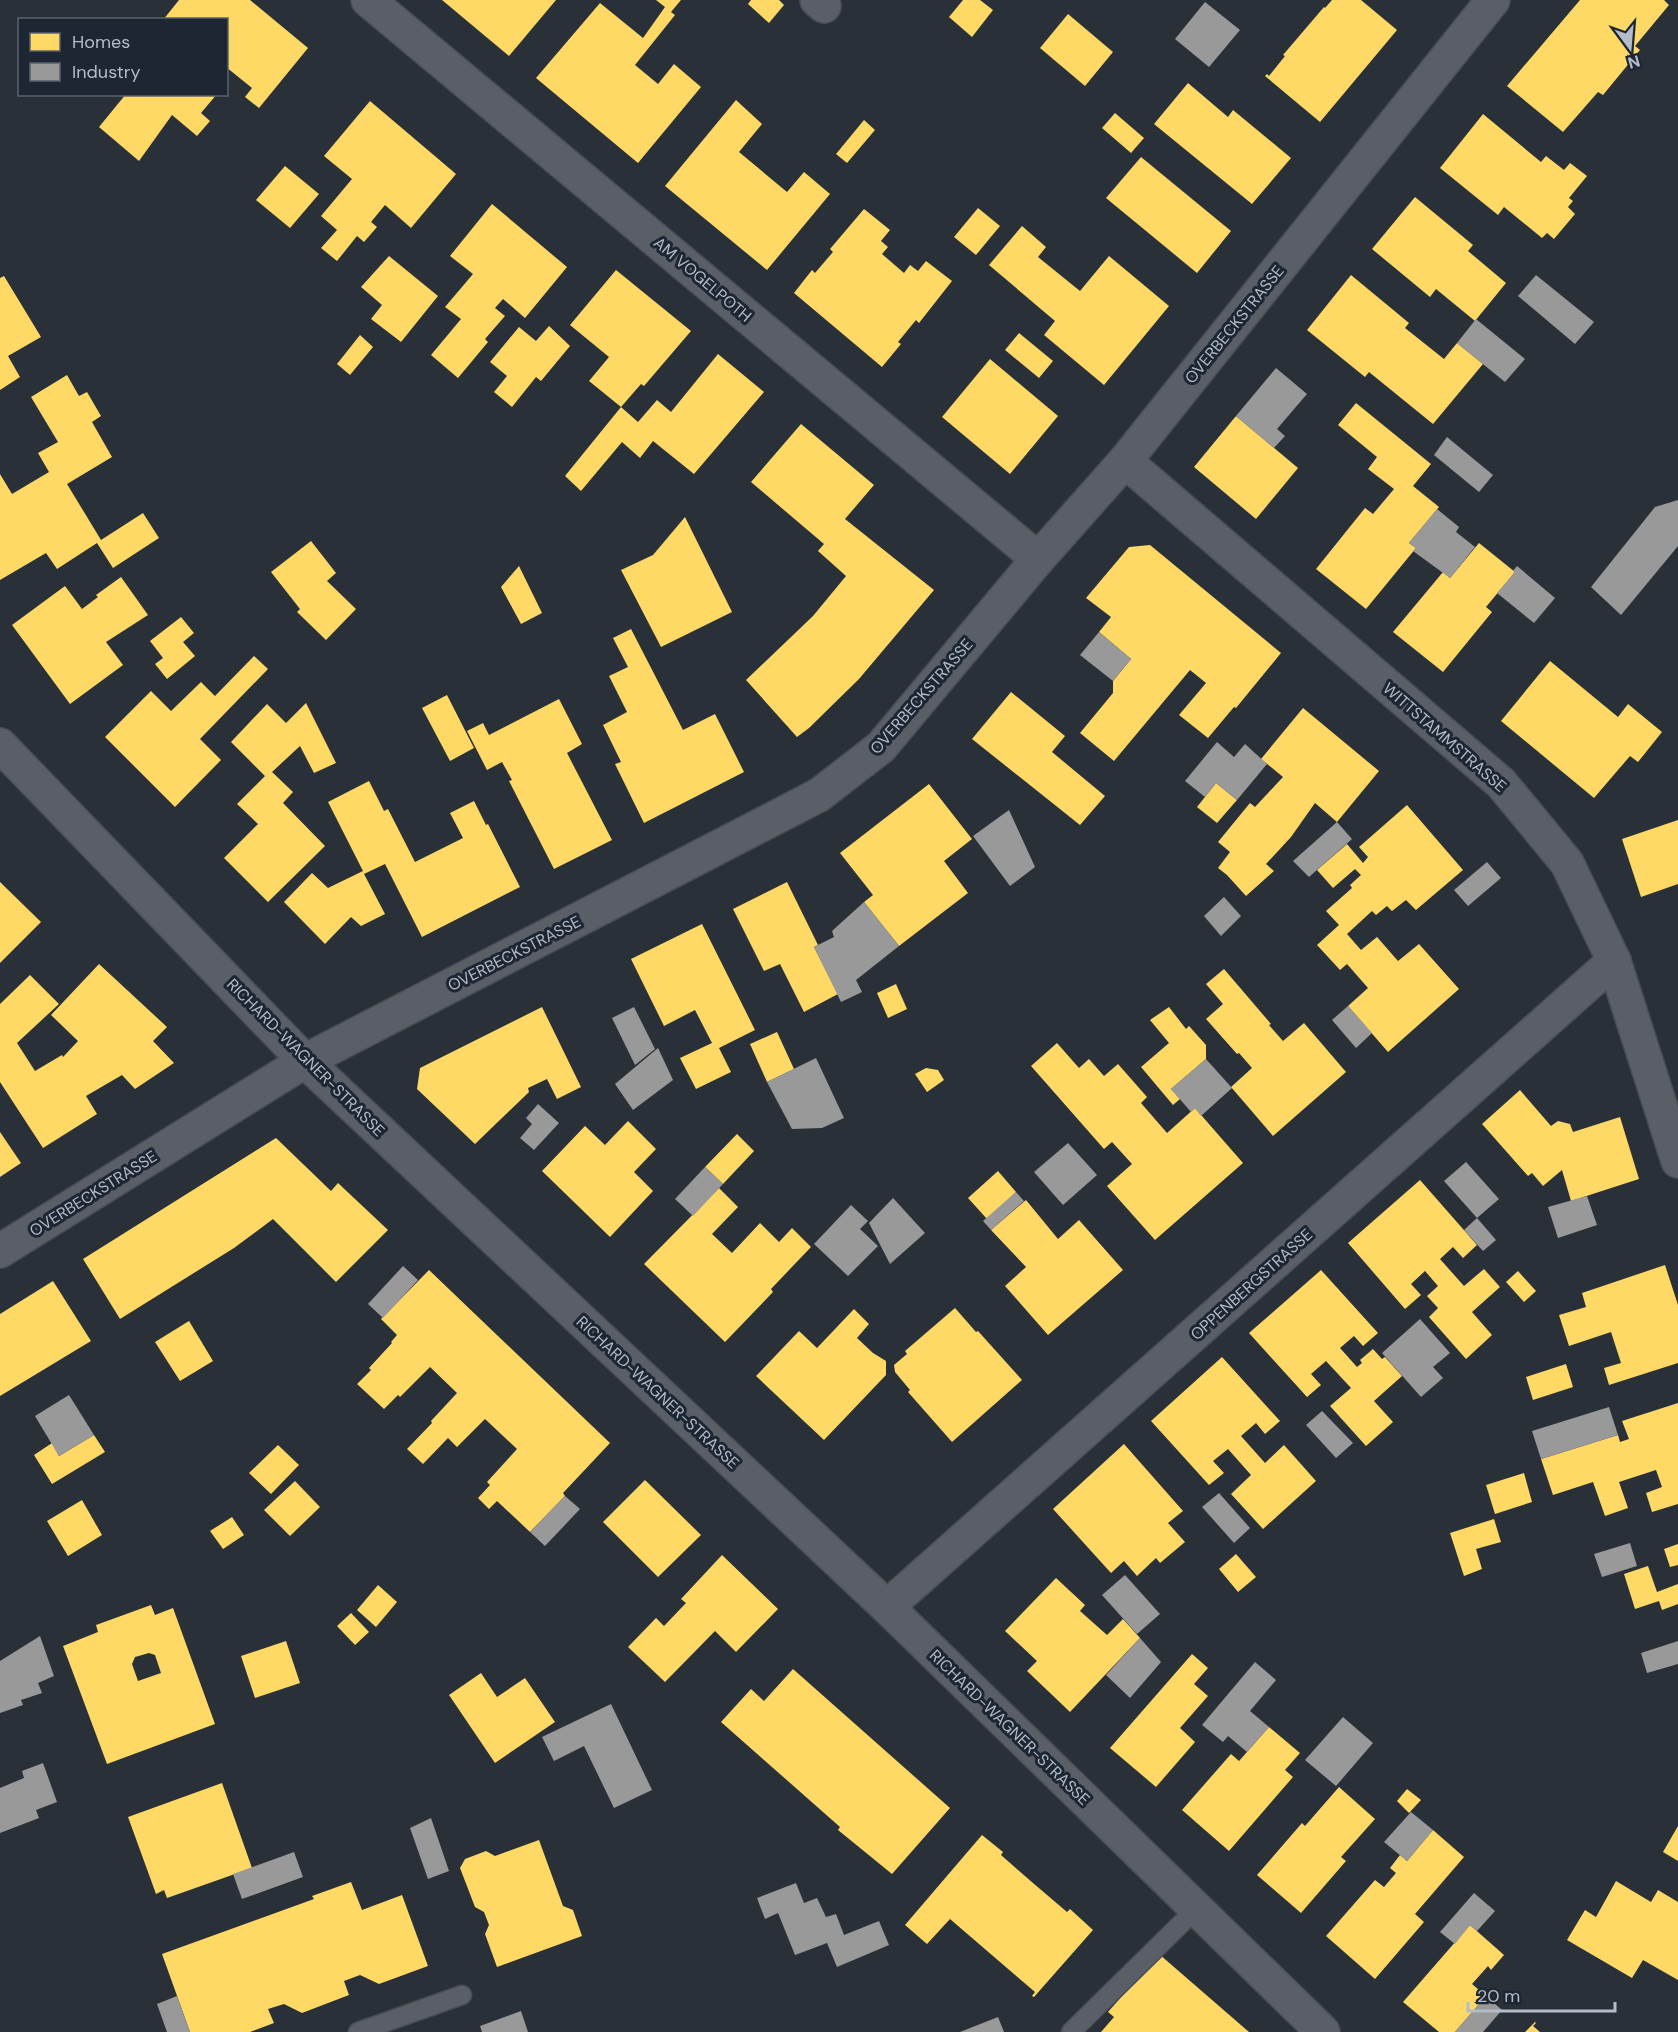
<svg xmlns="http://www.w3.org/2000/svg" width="1678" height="2032" viewBox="0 0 1678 2032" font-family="'DM Sans',sans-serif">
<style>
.homes{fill:#ffd966;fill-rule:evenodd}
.industry{fill:#999}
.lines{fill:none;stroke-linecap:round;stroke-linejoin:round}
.service-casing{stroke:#484c53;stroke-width:21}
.minor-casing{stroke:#484c53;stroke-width:36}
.service{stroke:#5a5e66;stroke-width:18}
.minor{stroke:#5a5e66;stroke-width:33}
.labels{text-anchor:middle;stroke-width:6;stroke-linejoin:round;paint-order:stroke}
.street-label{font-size:16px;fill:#b4bcc9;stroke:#1d2633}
</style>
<rect width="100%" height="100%" fill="#2a3038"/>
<g class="homes">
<polygon points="179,0 250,0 308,48 259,108 245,97 252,88 226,67 226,20 163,20"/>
<polygon points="442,0 556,0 509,56"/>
<polygon points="656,0 681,0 671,12 675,15 635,65 658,84 674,64 701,87 638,163 536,78 600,3 643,38 665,7"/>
<polygon points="751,0 779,0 784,5 769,23 748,4"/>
<polygon points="963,0 980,0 993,10 972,37 949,17"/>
<polygon points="1332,0 1361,0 1397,30 1320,122 1265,76 1267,74 1269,76 1285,56 1283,55 1324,7 1325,8"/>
<polygon points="1580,0 1664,0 1669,5 1635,46 1640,50 1603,95 1598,92 1563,132 1507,86"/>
<polygon points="1068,14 1113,52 1085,86 1040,48"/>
<polygon points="1188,83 1228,117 1233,110 1291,158 1252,204 1154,124"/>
<polygon points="126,94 217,94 201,113 210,121 197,136 172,115 139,161 99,127"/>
<polygon points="736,100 762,124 739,152 787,192 804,172 830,194 767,270 665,186"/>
<polygon points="370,101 456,174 411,228 385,205 371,222 377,227 364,242 357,236 337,261 321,248 337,230 321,216 352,179 324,156"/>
<polygon points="1115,113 1144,138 1131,153 1102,128"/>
<polygon points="1483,114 1541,162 1546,156 1564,170 1570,163 1587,176 1569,198 1573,201 1568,207 1575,214 1554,239 1547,233 1542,238 1504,207 1498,215 1440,168"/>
<polygon points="864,120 875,130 847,163 836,154"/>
<polygon points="1141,157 1231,231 1197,273 1106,198"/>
<polygon points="285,166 319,194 290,228 256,200"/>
<polygon points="1415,197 1473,245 1468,251 1506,283 1475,321 1436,289 1430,297 1372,249"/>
<polygon points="492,204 567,267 525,318 503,299 495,308 505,316 485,339 488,342 458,378 431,355 461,319 445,307 473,274 450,256"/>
<polygon points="978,208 1000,226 976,255 954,237"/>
<polygon points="864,209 890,230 881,241 888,247 882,254 904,273 910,265 918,271 926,261 952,281 919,323 916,320 898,342 901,344 882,367 794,293 812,270 815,273 833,252 830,249"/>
<polygon points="1022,226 1046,247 1038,257 1080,291 1109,256 1169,306 1104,385 1044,335 1055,321 989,265"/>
<polygon points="389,256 438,296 401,342 371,319 382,305 361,287"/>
<polygon points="616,270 691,331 644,386 641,384 621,407 589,381 609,357 570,325"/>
<polygon points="1351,275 1409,323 1405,328 1444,359 1457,343 1483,364 1433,424 1369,372 1365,377 1307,330"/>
<polygon points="4,276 41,337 8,356 20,377 0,390 0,278"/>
<polygon points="549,326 570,346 541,381 536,377 512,407 494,392 507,376 490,362 519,327 536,341"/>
<polygon points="1019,333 1053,361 1039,378 1005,350"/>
<polygon points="360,335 373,347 350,375 337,364"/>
<polygon points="718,354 764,392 694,474 653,441 640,458 622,442 581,491 565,476 621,407 638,422 657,400 671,412"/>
<polygon points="990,359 1058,416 1010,474 942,417"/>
<polygon points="67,375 79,396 87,392 101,416 92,422 112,457 67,484 101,540 143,513 159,538 113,568 97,543 57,569 46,553 0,580 0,474 12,494 49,472 38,453 58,442 31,397"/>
<polygon points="1356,403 1431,464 1413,486 1439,507 1409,543 1416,548 1366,609 1316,569 1365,508 1373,514 1394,489 1368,469 1377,457 1338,425"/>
<polygon points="1236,416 1298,468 1256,519 1194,467"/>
<polygon points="801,424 874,485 845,519 934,590 859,679 809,728 797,737 746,680 813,616 846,576 818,551 824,544 751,482"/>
<polygon points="685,517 732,612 661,647 621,570 653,555"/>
<polygon points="311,541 336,573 327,581 356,609 326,640 297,612 300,609 271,572"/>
<polygon points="1479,543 1515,572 1486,607 1492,612 1443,672 1393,632 1443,572 1450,578"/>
<polygon points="1150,545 1281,653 1236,708 1234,707 1208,738 1179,715 1206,683 1190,670 1114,761 1080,733 1113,693 1113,681 1131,659 1099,632 1111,617 1086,598 1129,547"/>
<polygon points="519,566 542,613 521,624 501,587"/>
<polygon points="121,577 148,615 106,642 123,665 70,704 12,625 65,586 82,609 98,597 96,595"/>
<polygon points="181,617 194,633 183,642 195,656 167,679 155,664 163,658 150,641"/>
<polygon points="631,629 683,730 715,714 744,772 644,823 615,764 621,762 603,725 627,712 609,676 628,667 613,638"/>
<polygon points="254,656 268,669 200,739 221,760 175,807 105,737 151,691 171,711 201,682 215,696"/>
<polygon points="1550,661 1618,717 1628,704 1662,732 1638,762 1630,756 1594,798 1501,721"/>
<polygon points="1011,692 1065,736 1052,752 1105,796 1080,825 972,739"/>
<polygon points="447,695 474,748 450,761 422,708"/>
<polygon points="559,699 582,744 567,753 612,840 554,869 509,781 512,780 502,762 487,770 467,731 483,723 489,735"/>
<polygon points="306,703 336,763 314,773 300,746 272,772 293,792 283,803 325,846 268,902 224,858 258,824 237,804 265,776 231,742 267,704 286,723"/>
<polygon points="1303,708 1379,771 1337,822 1315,803 1291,837 1266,864 1274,871 1246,896 1227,875 1218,868 1230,852 1218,842 1250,803 1255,807 1283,777 1261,759"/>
<polygon points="369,781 384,811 388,809 415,862 463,838 450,813 474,801 486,825 488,824 520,887 422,937 385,864 364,874 385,914 361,926 351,917 325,944 284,902 312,873 328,888 363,871 328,802"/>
<polygon points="1216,783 1237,800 1217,823 1197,807"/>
<polygon points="929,784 972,839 944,861 968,893 899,946 864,902 873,895 840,853"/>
<polygon points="1407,805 1463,870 1416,910 1406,900 1392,911 1387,906 1376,915 1372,911 1347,934 1361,950 1377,937 1398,961 1419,944 1459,989 1388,1052 1348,1006 1368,988 1347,964 1340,970 1317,945 1339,925 1326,911 1352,888 1350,885 1361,875 1355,869 1333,888 1317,870 1347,844 1363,863 1368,857 1359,847"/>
<polygon points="1678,820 1678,884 1641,897 1622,839"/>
<polygon points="0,882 41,922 0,963"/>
<polygon points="787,882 818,945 814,947 838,994 804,1012 780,964 764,971 733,909"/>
<polygon points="702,924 755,1030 719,1048 731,1072 696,1089 680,1058 712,1043 695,1010 664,1026 631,959"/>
<polygon points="99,964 167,1027 153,1041 174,1063 135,1089 122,1075 86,1096 97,1114 43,1148 0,1082 0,1004 30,975 59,1004 17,1043 35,1071 62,1055 63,1057 78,1041 51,1015"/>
<polygon points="1224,969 1271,1024 1269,1025 1283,1041 1304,1023 1346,1072 1273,1136 1231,1087 1252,1068 1239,1053 1237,1054 1206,1019 1223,1004 1206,984"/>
<polygon points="896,984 907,1009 888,1018 877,993"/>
<polygon points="542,1007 581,1087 557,1099 547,1079 528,1088 529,1092 527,1094 475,1144 417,1089 420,1068"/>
<polygon points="1169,1007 1186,1029 1189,1026 1206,1045 1206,1059 1171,1089 1180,1099 1173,1105 1141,1067 1169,1043 1150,1020"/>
<polygon points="777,1032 794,1069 767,1082 750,1044"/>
<polygon points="1057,1043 1079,1068 1089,1059 1104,1076 1118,1064 1147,1097 1141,1103 1167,1133 1195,1108 1243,1163 1155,1240 1107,1186 1132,1164 1112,1142 1104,1149 1031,1066"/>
<polygon points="926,1068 938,1070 944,1080 927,1092 915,1074"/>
<polygon points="1520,1090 1551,1126 1558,1121 1570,1124 1573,1132 1620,1117 1639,1179 1571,1201 1562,1170 1543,1186 1532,1173 1528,1176 1482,1124"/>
<polygon points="628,1121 656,1149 634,1172 653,1191 610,1237 542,1171 585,1126 605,1145"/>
<polygon points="0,1132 21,1163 0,1177"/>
<polygon points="737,1134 754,1151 723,1184 705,1167"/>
<polygon points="276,1138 331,1191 338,1183 388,1230 336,1282 273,1219 234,1248 120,1319 83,1259"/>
<polygon points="998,1171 1016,1192 987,1219 968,1198"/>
<polygon points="1420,1180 1477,1245 1463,1258 1453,1247 1440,1259 1464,1286 1484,1269 1500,1287 1472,1312 1492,1335 1466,1359 1429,1317 1438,1308 1427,1296 1438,1286 1425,1271 1411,1284 1421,1295 1405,1309 1348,1243"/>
<polygon points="719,1188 738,1207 712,1234 732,1253 760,1223 779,1242 792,1228 811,1247 771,1289 773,1292 725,1342 644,1264"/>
<polygon points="1026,1200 1058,1239 1079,1220 1123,1270 1048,1335 1005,1286 1026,1267 991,1230"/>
<polygon points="1665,1265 1678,1305 1678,1363 1609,1385 1604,1368 1621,1363 1611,1332 1569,1346 1559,1315 1586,1307 1582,1293"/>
<polygon points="429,1270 610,1443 563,1493 565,1496 530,1532 497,1501 489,1509 478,1498 490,1485 487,1482 517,1449 485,1419 457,1447 448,1438 423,1464 407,1449 432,1423 431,1421 457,1393 430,1367 400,1397 398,1395 384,1409 357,1384 371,1370 369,1368 392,1343 391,1342 397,1335 381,1319"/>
<polygon points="1321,1270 1378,1333 1363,1346 1354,1336 1340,1348 1357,1367 1362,1363 1360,1360 1373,1349 1382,1359 1385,1357 1402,1376 1374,1401 1393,1422 1366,1446 1330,1406 1351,1388 1326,1361 1311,1374 1321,1385 1307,1397 1249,1333"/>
<polygon points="1518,1271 1536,1291 1524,1302 1506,1282"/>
<polygon points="53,1281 91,1341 0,1396 0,1314"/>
<polygon points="955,1308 976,1332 978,1331 1022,1380 952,1442 908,1392 910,1390 895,1372 894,1365 907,1354 905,1351"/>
<polygon points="854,1309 869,1324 857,1338 873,1353 886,1361 886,1375 824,1440 756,1376 799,1331 817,1348"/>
<polygon points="189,1321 213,1361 180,1381 155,1342"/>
<polygon points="1222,1357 1280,1421 1265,1434 1256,1423 1241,1436 1265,1463 1284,1445 1316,1481 1263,1529 1231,1494 1251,1475 1228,1449 1213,1461 1224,1473 1209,1485 1151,1421"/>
<polygon points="1566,1364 1573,1387 1533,1400 1526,1377"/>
<polygon points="1678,1403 1678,1504 1652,1512 1646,1493 1662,1487 1656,1470 1619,1482 1628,1508 1605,1516 1593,1482 1553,1495 1541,1459 1618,1435 1620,1442 1629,1439 1622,1421"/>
<polygon points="94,1435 105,1452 52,1484 34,1455 52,1443 59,1456"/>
<polygon points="1124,1444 1183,1511 1168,1523 1185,1542 1160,1563 1156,1558 1137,1576 1124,1561 1111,1573 1053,1509"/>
<polygon points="278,1445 299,1465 271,1494 249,1473"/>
<polygon points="1524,1473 1532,1502 1495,1514 1486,1485"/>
<polygon points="645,1480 701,1535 658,1577 603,1522"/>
<polygon points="295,1481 320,1507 290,1536 264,1510"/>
<polygon points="82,1500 102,1535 68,1556 47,1521"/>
<polygon points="232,1517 244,1535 223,1549 210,1531"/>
<polygon points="1494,1519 1501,1542 1476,1549 1482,1569 1464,1576 1450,1533"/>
<polygon points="1678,1544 1678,1565 1670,1567 1664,1549"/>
<polygon points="1236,1554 1256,1577 1238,1592 1219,1569"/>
<polygon points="722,1555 778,1609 736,1652 715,1631 665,1682 628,1647 656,1618 664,1626 686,1603 681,1599"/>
<polygon points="1648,1566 1657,1592 1678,1584 1678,1604 1662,1610 1659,1601 1635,1609 1624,1574"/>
<polygon points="1056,1578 1085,1605 1080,1611 1107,1635 1123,1619 1140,1638 1070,1712 1027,1671 1037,1661 1005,1631"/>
<polygon points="378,1585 397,1602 376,1627 357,1610"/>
<path d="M151,1605L155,1615L173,1608L215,1724L107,1764L63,1646L98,1632L96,1625ZM149,1653L155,1655L161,1673L138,1681L132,1664L135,1657Z"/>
<polygon points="351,1613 369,1632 355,1645 337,1626"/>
<polygon points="286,1641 300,1683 255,1698 241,1656"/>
<polygon points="1192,1654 1208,1668 1194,1684 1208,1696 1180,1728 1195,1742 1156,1787 1110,1748"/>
<polygon points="793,1669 950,1808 892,1874 838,1830 840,1827 721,1722 751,1689 764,1701"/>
<polygon points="481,1673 497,1697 525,1678 555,1722 495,1763 449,1695"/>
<polygon points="1269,1727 1300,1753 1285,1770 1293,1777 1229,1851 1182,1810 1231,1754 1239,1761"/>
<polygon points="222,1783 252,1868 167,1898 164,1890 156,1894 128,1817"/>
<polygon points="1339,1787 1375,1819 1341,1857 1346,1861 1301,1913 1257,1875 1302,1823 1305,1826"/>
<polygon points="1407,1789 1421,1800 1409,1813 1397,1801"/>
<polygon points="1678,1826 1678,1861 1663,1852"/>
<polygon points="1433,1830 1464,1857 1415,1914 1424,1922 1375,1979 1326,1936 1375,1880 1384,1887 1396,1873 1390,1868 1400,1855 1407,1861"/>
<polygon points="982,1835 1003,1852 1001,1855 1033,1883 1067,1912 1070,1909 1093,1930 1034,1997 1032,1996 1035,1992 950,1919 927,1944 905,1925"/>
<polygon points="539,1840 563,1906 573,1910 582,1936 497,1967 485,1934 489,1925 484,1912 475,1907 460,1868 465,1859 486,1851 495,1856"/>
<polygon points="1616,1881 1651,1902 1658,1890 1678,1902 1678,1980 1643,1960 1632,1978 1567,1940 1585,1910 1596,1917"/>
<polygon points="351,1882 362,1910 402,1895 428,1966 379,1984 360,1975 344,1981 349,1995 302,2013 284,2004 268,2009 274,2023 250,2032 190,2032 162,1954 314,1899 312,1896"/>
<polygon points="1470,1925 1504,1955 1491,1970 1488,1966 1472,1984 1486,1996 1455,2032 1439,2032 1403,2002"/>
<polygon points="1159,1954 1249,2032 1101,2032 1114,2017 1108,2012"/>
<polygon points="1535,2022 1536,2023 1533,2026 1540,2032 1525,2032"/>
</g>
<g class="industry">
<polygon points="1205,2 1240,30 1209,67 1175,39"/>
<polygon points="1536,275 1594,322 1575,344 1518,296"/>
<polygon points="1476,319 1525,359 1505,382 1457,343"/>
<polygon points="1276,368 1307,394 1277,429 1285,436 1274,448 1236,416"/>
<polygon points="1447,437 1493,475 1479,492 1434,455"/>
<polygon points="1678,500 1678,546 1621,615 1591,587 1655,507"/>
<polygon points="1437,509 1459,527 1456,532 1475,547 1450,578 1413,551 1416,548 1409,543"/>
<polygon points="1517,566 1555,598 1534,623 1497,593 1515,572 1513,571"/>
<polygon points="1099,632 1131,659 1113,681 1080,655"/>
<polygon points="1217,742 1234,757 1245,744 1267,764 1237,800 1216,783 1205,797 1185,781"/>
<polygon points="1009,810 1035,867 1010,886 973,836"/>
<polygon points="1337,822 1352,839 1309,877 1293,861"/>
<polygon points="1487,862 1501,878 1468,906 1454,890"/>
<polygon points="1224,897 1241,916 1221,936 1204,916"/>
<polygon points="864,902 899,946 856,980 862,992 841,1002 814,947 834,937 832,931"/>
<polygon points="1348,1006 1372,1033 1356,1048 1332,1020"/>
<polygon points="634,1007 655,1049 635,1065 612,1018"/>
<polygon points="658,1048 673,1080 633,1110 615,1084"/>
<polygon points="816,1058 844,1118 822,1128 792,1129 767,1082"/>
<polygon points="1206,1059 1232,1088 1201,1116 1195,1108 1191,1112 1171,1089"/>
<polygon points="538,1104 559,1123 534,1150 520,1138 532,1124 526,1118"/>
<polygon points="1068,1143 1097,1175 1063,1205 1034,1172"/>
<polygon points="1466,1162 1499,1199 1477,1218 1444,1181"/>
<polygon points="705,1167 723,1184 693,1216 675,1199"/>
<polygon points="1016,1192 1024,1201 991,1230 983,1221"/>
<polygon points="1587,1196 1597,1225 1558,1238 1548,1207"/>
<polygon points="893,1198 925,1233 890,1264 869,1223"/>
<polygon points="851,1205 868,1221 860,1229 878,1246 848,1276 814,1244"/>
<polygon points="1477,1218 1496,1240 1483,1251 1464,1230"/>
<polygon points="403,1266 418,1280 383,1318 368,1304"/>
<polygon points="1420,1319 1450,1353 1433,1367 1443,1378 1421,1397 1382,1353"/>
<polygon points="69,1395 94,1435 59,1456 35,1416"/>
<polygon points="1609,1407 1618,1435 1541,1459 1532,1431"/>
<polygon points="1322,1411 1353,1443 1336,1458 1306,1425"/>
<polygon points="1219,1493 1250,1528 1234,1543 1202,1507"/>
<polygon points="565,1496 580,1509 545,1546 530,1532"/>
<polygon points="1630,1543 1637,1566 1602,1577 1594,1554"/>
<polygon points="1125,1575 1160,1614 1137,1634 1102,1595"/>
<polygon points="40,1636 54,1676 38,1683 42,1693 21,1700 23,1705 0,1713 0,1661"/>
<polygon points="1140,1638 1161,1662 1130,1698 1106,1675"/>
<polygon points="1678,1641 1678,1664 1647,1673 1641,1653"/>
<polygon points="1255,1662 1276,1680 1250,1711 1269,1727 1247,1752 1228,1736 1223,1742 1202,1725"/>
<polygon points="611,1704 652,1790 614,1808 584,1746 554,1761 542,1737"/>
<polygon points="1343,1717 1373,1743 1336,1786 1305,1760"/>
<polygon points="43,1763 57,1802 36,1810 39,1818 0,1833 0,1788 24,1778 22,1771"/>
<polygon points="1411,1812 1433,1830 1407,1861 1384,1842"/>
<polygon points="431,1818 449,1871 428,1879 410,1828"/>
<polygon points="294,1852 303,1877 242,1899 233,1874"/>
<polygon points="796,1883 804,1903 817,1898 826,1917 836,1914 844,1935 879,1921 889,1945 837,1967 827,1943 795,1955 778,1913 765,1919 757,1898"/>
<polygon points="1474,1893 1495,1911 1477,1931 1470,1925 1455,1944 1440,1932"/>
<polygon points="177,1996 190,2032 167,2032 157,2004"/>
<polygon points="1486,1996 1502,2010 1483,2032 1455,2032"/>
<polygon points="521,2011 528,2032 482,2032 480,2026"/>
<polygon points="998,2017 1004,2032 960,2032"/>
</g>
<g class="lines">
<g class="service-casing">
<g id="service">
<polyline points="358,2032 462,1995"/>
<polyline points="1071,2032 1196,1909"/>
</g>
</g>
<g class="minor-casing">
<g id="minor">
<path d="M368,0C593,185 815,373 1038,559"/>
<polyline points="817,0 824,6"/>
<polyline points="1125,461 1501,783 1567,863 1614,961 1678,1161"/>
<polyline points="0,745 305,1061 887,1607 1323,2032"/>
<polyline points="0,1251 305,1061 819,795 881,747 1038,559 1125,461 1493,0"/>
<polyline points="887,1607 1614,961"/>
</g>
</g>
<use href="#service" class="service"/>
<use href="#minor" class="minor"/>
</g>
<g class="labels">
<g class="street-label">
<text transform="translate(703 279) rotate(40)" y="6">AM VOGELPOTH</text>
<text transform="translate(1234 324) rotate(-51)" y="6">OVERBECKSTRASSE</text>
<text transform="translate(921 696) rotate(-49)" y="6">OVERBECKSTRASSE</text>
<text transform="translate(1445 737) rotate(41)" y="6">WITTSTAMMSTRASSE</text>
<text transform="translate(514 953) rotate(-27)" y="6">OVERBECKSTRASSE</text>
<text transform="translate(306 1057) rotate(45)" y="6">RICHARD-WAGNER-STRASSE</text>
<text transform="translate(93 1193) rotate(-32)" y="6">OVERBECKSTRASSE</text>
<text transform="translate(1251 1284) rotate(-42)" y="6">OPPENBERGSTRASSE</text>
<text transform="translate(658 1392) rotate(43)" y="6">RICHARD-WAGNER-STRASSE</text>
<text transform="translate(1010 1727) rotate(44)" y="6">RICHARD-WAGNER-STRASSE</text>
</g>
</g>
<rect x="18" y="18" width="210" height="78" fill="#1d2633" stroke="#59626f" stroke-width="1.5"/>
<rect x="30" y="33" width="30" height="18" fill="#ffd966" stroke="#59626f" stroke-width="1.5"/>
<text x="72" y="48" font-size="18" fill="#b4bcc9">Homes</text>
<rect x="30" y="63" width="30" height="18" fill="#999999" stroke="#59626f" stroke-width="1.5"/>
<text x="72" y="78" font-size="18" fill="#b4bcc9">Industry</text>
<g transform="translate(1630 48) rotate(164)" stroke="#1d2633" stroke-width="4.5" paint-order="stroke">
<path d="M0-4.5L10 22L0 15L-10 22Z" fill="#b4bcc9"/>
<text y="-9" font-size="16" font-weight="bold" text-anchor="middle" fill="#b4bcc9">N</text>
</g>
<path d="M1468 2002v9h147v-9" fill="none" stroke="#b4bcc9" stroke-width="3"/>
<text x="1477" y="2002" font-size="18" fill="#b4bcc9" stroke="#1d2633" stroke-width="4.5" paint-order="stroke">20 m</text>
</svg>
